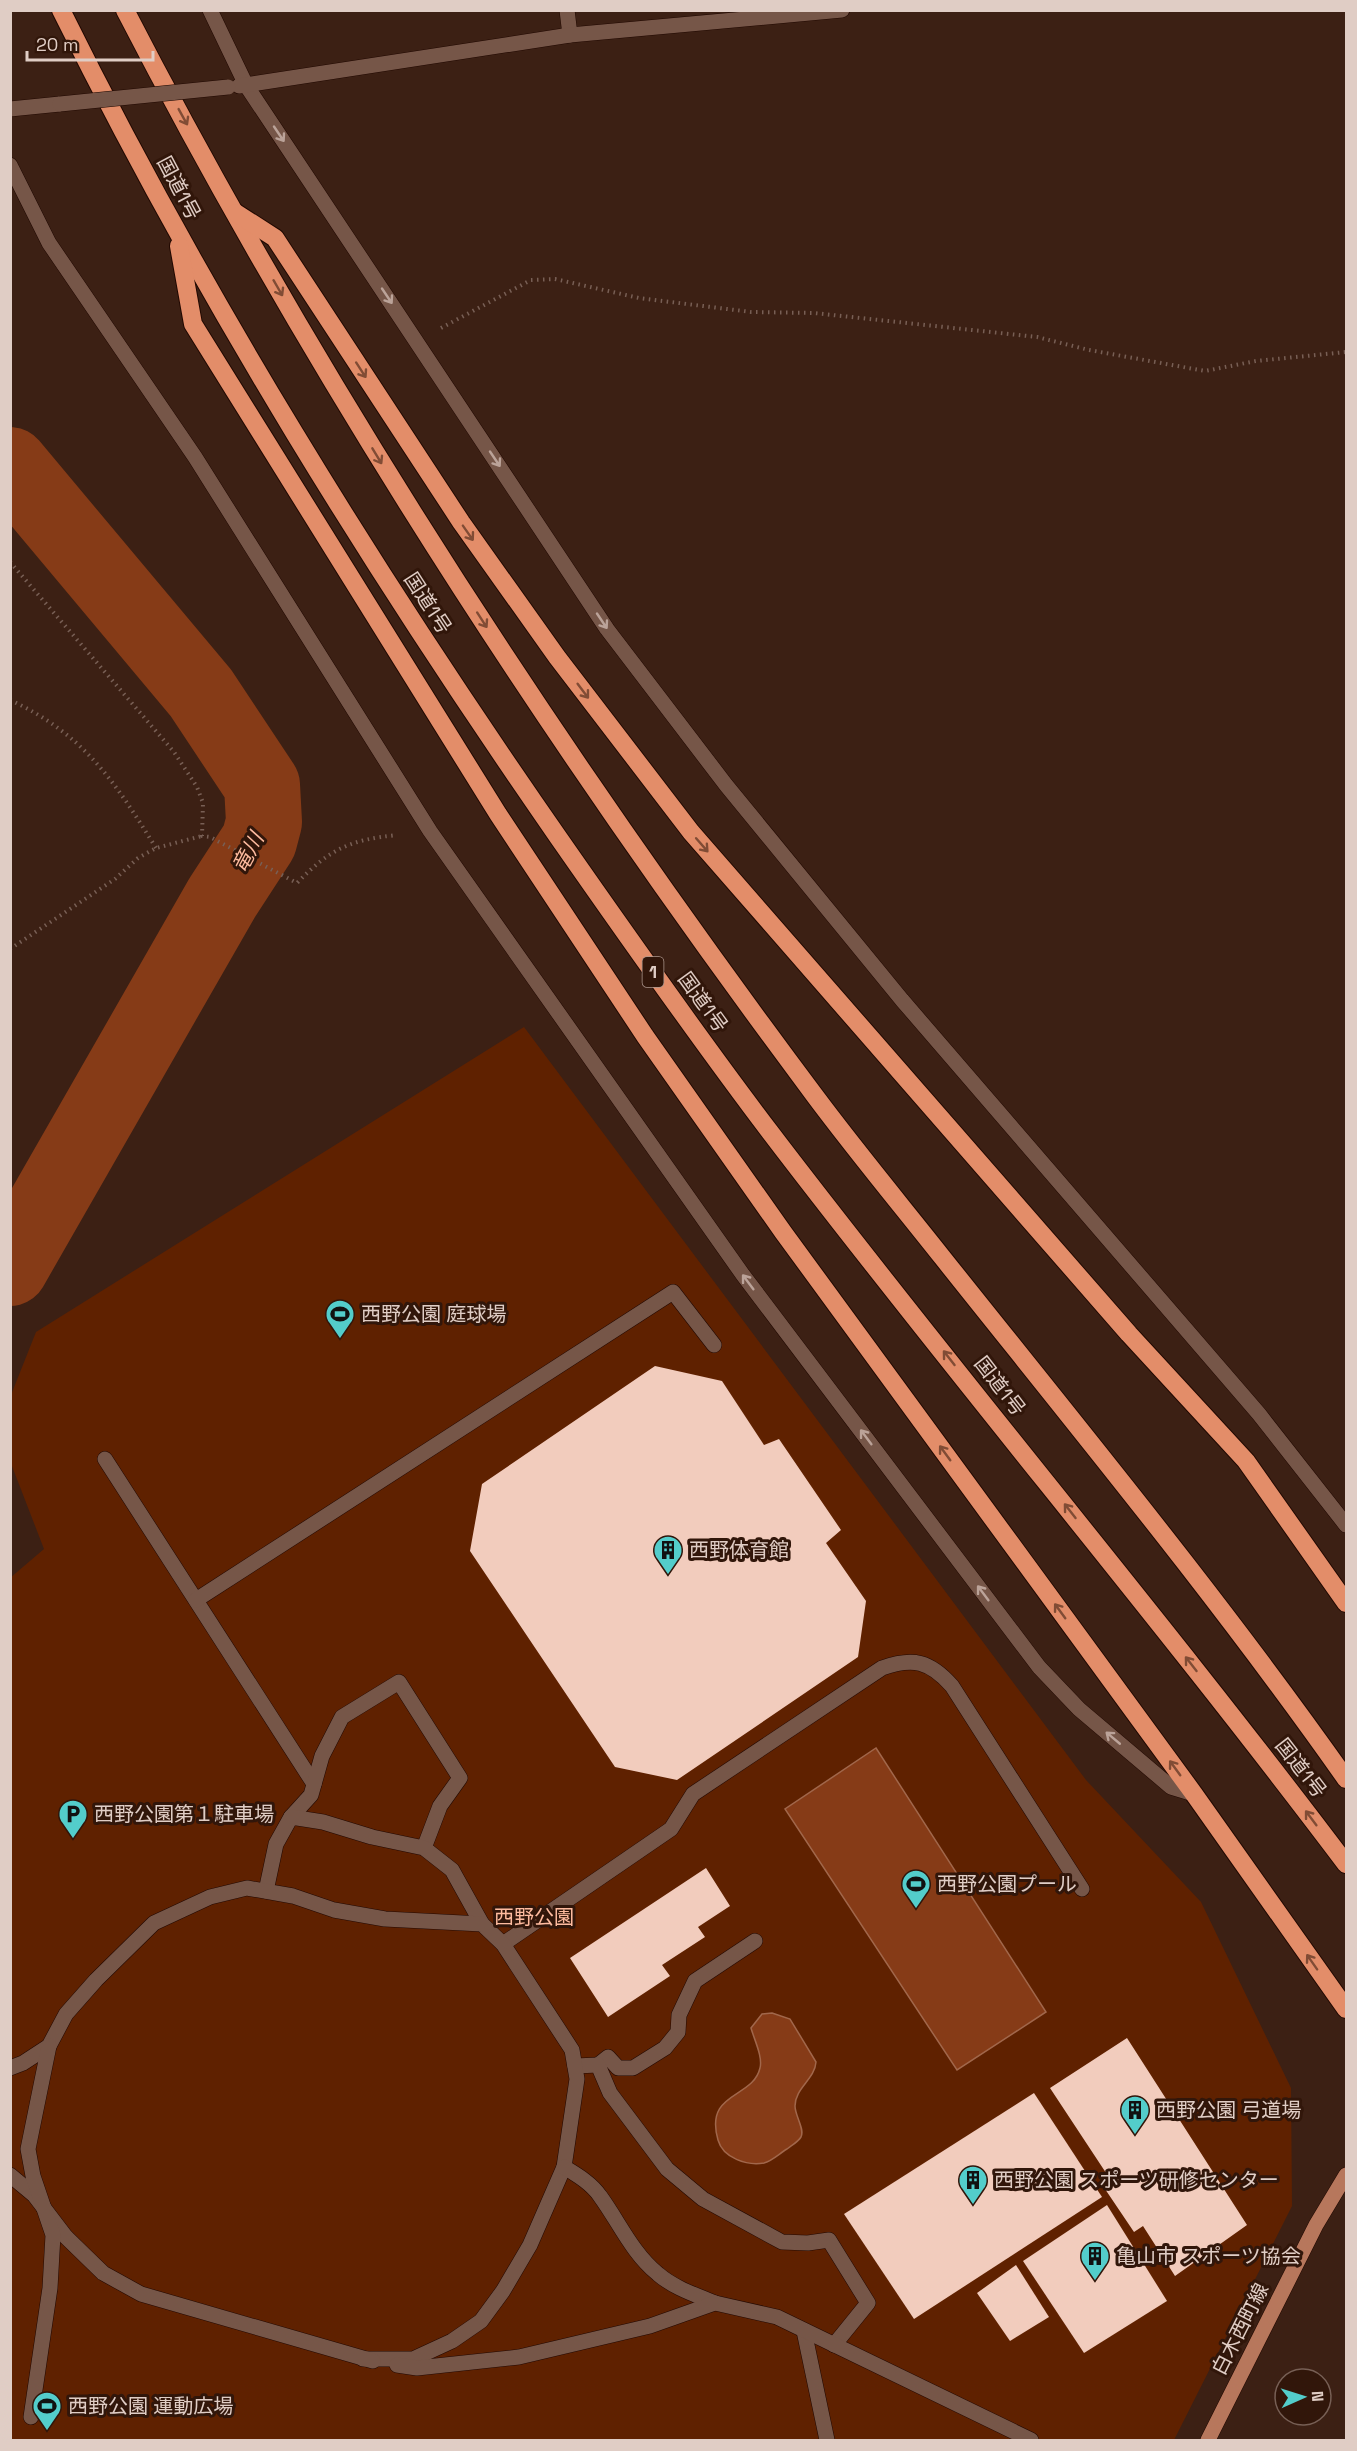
<svg xmlns="http://www.w3.org/2000/svg" width="1357" height="2451" viewBox="0 0 1357 2451" font-family="'Space Grotesk','Noto Sans JP',sans-serif">
<style>
.green{fill:#5f2100}
.water{fill:#863b17;stroke:#a1674b;stroke-width:1.5}
.lines{fill:none;stroke-linecap:round;stroke-linejoin:round}
.river{stroke:#863b17;stroke-width:76}
.building{fill:#f2ccbd}
.minor-casing{stroke:#210801;stroke-width:16}
.major-casing{stroke:#210801;stroke-width:16}
.highway-casing{stroke:#210801;stroke-width:20}
.path{stroke:#785f55;stroke-width:4;stroke-dasharray:1.5 4.5;stroke-linecap:butt}
.minor{stroke:#765648;stroke-width:15}
.major{stroke:#b7775c;stroke-width:15}
.highway{stroke:#e38d69;stroke-width:18}
.minor-bridge-casing{stroke:#210801;stroke-width:16;stroke-linecap:butt}
.minor-bridge{stroke:#765648;stroke-width:15}
.oneway{stroke:#814c35}
.oneway2{stroke:#bba399}
.labels{text-anchor:middle;stroke-width:6;stroke-linejoin:round;paint-order:stroke}
.shield{fill:#31160a;stroke:#ac968d;stroke-width:1.5}
.shield-label{font-size:18px;font-weight:bold;fill:#e0cdc5}
.street-label{font-size:20px;fill:#e0cdc5;stroke:#31160a}
.poi-label{font-size:20px;fill:#e0cdc5;stroke:#31160a;text-anchor:start}
.park-label{font-size:20px;fill:#febb9f;stroke:#31160a}
.water-label{font-size:21px;font-style:italic;fill:#febb9f;stroke:#31160a}
</style>
<rect width="100%" height="100%" fill="#3c2014"/>
<polygon class="green" points="524,1027 1086,1780 1201,1902 1291,2088 1292,2206 1174,2440 11,2440 10,1578 44,1549 10,1461 11,1395 36,1332"/>
<g class="water">
<polygon points="876,1748 1046,2012 957,2070 785,1809"/>
<path d="M772,2013L790,2019L816,2062C815,2079 795,2088 795,2106C795,2116 805,2129 801,2137C798,2142 792,2145 787,2149C780,2153 772,2161 764,2163C747,2166 723,2158 718,2140C704,2091 753,2099 760,2068C763,2057 754,2039 751,2028L762,2014Z"/>
</g>
<g class="lines">
<polyline class="river" points="10,465 201,693 262,785 264,822 259,841 222,898 10,1268"/>
</g>
<g class="building">
<polygon points="655,1366 722,1381 764,1445 779,1439 841,1530 826,1543 866,1601 858,1657 677,1780 615,1767 470,1551 482,1484"/>
<polygon points="706,1868 730,1906 698,1927 705,1937 662,1965 670,1976 608,2017 570,1958"/>
<polygon points="1127,2038 1247,2225 1175,2276 1143,2226 1134,2232 1105,2189 1112,2182 1050,2088"/>
<polygon points="1034,2093 1102,2197 914,2319 844,2214"/>
<polygon points="1107,2205 1167,2301 1084,2353 1023,2261"/>
<polygon points="1016,2265 1049,2317 1010,2341 977,2293"/>
</g>
<g class="lines">
<g class="minor-casing">
<g id="minor">
<polyline points="210,10 246,85 607,629 726,785 902,1000 1259,1414 1346,1525"/>
<polyline points="567,10 570,35"/>
<polyline points="239,86 570,35 842,10"/>
<polyline points="10,109 60,104"/>
<polyline points="10,165 49,243 195,457 430,831 743,1275 1039,1667 1079,1709 1171,1787 1194,1794"/>
<polyline points="105,1459 314,1784"/>
<polyline points="196,1600 673,1292 714,1345"/>
<polyline points="291,1817 311,1795 322,1756 342,1717 399,1682 460,1778 440,1806 424,1848"/>
<polyline points="266,1891 276,1844 291,1817 323,1822 372,1837 424,1848 452,1870 482,1924"/>
<path d="M503,1944L671,1829L693,1794L882,1668C913,1657 930,1661 952,1686L1082,1889"/>
<polyline points="598,2065 608,2057 618,2068 633,2068 665,2048 678,2032 679,2015 695,1981 755,1941"/>
<polyline points="575,2066 598,2065 610,2093 667,2169 703,2199 782,2242 808,2243 829,2240 868,2303 834,2345"/>
<polyline points="10,2068 23,2063 49,2046 66,2014 96,1980 154,1923 210,1897 247,1888 293,1896 334,1910 385,1919 482,1924 503,1944 572,2050 577,2079 564,2167 530,2245 503,2291 481,2321 452,2341 413,2359 363,2359"/>
<path d="M564,2167C577,2175 591,2183 600,2196C619,2222 632,2253 658,2274C674,2288 696,2295 715,2303"/>
<polyline points="10,2175 34,2195 66,2237 103,2273 141,2294 373,2361"/>
<polyline points="804,2331 827,2440"/>
<polyline points="397,2365 417,2368 519,2357 650,2326 715,2303 777,2317 1031,2440"/>
<polyline points="31,2417 50,2288 53,2235 33,2176 28,2149 49,2046"/>
</g>
</g>
<g class="major-casing">
<polyline id="major" points="1208,2440 1316,2225 1346,2175"/>
</g>
<g class="highway-casing">
<g id="highway">
<path d="M61,10C204,299 374,572 558,837C627,936 697,1036 770,1132C958,1379 1159,1616 1346,1864"/>
<path d="M125,10C322,392 558,752 815,1096C856,1151 900,1204 942,1257C1079,1429 1220,1600 1346,1779"/>
<polyline points="236,213 275,238 461,522 557,657 691,832 1129,1334 1246,1461 1346,1603"/>
<polyline points="179,246 193,324 498,814 645,1036 783,1232 1194,1794 1346,2009"/>
</g>
</g>
<g class="path">
<polyline points="441,328 531,280 555,279 639,298 751,312 814,313 1037,337 1089,350 1205,371 1256,361 1346,352"/>
<path d="M10,562L174,752L197,787L203,803L202,836L210,837L297,883C330,849 349,840 397,835"/>
<path d="M10,700C84,734 115,782 156,848"/>
<polyline points="10,949 115,879 138,858 156,848 202,836"/>
</g>
<use href="#minor" class="minor"/>
<use href="#major" class="major"/>
<use href="#highway" class="highway"/>
<g class="minor-bridge-casing">
<polyline id="minor-bridge" points="60,104 228,87"/>
</g>
<use href="#minor-bridge" class="minor-bridge"/>
</g>
<defs><path id="oneway-shaft" d="M-6 0H5M1.5-3L5.5 0L1.5 3" fill="none" stroke-width="1.6" stroke-linecap="round" stroke-linejoin="round" transform="scale(1.5)"/></defs>
<g class="oneway">
<use href="#oneway-shaft" transform="translate(183 117) rotate(61)"/>
<use href="#oneway-shaft" transform="translate(278 288) rotate(60)"/>
<use href="#oneway-shaft" transform="translate(361 370) rotate(57)"/>
<use href="#oneway-shaft" transform="translate(377 456) rotate(59)"/>
<use href="#oneway-shaft" transform="translate(468 533) rotate(55)"/>
<use href="#oneway-shaft" transform="translate(482 620) rotate(57)"/>
<use href="#oneway-shaft" transform="translate(583 691) rotate(53)"/>
<use href="#oneway-shaft" transform="translate(702 845) rotate(49)"/>
<use href="#oneway-shaft" transform="translate(949 1358) rotate(-128)"/>
<use href="#oneway-shaft" transform="translate(945 1453) rotate(-126)"/>
<use href="#oneway-shaft" transform="translate(1070 1511) rotate(-128)"/>
<use href="#oneway-shaft" transform="translate(1060 1611) rotate(-126)"/>
<use href="#oneway-shaft" transform="translate(1191 1664) rotate(-128)"/>
<use href="#oneway-shaft" transform="translate(1175 1768) rotate(-126)"/>
<use href="#oneway-shaft" transform="translate(1311 1818) rotate(-127)"/>
<use href="#oneway-shaft" transform="translate(1312 1962) rotate(-125)"/>
</g>
<g class="oneway2">
<use href="#oneway-shaft" transform="translate(279 134) rotate(56)"/>
<use href="#oneway-shaft" transform="translate(387 296) rotate(56)"/>
<use href="#oneway-shaft" transform="translate(495 459) rotate(56)"/>
<use href="#oneway-shaft" transform="translate(602 621) rotate(56)"/>
<use href="#oneway-shaft" transform="translate(748 1282) rotate(-127)"/>
<use href="#oneway-shaft" transform="translate(866 1437) rotate(-127)"/>
<use href="#oneway-shaft" transform="translate(983 1593) rotate(-127)"/>
<use href="#oneway-shaft" transform="translate(1113 1738) rotate(-140)"/>
</g>
<defs>
<g id="stadium-pin" transform="scale(1.5)"><path d="M0 17L-7.5 6A9.5 9.5 0 1 1 7.5 6Z" fill="#53cdcb" stroke="#31160a"/><path d="M0-5a6.5 5 0 1 0 0 10a6.5 5 0 1 0 0-10ZM-3.5-1.8h7v3.6h-7Z" fill="#111"/></g>
<g id="building-pin" transform="scale(1.5)"><path d="M0 17L-7.5 6A9.5 9.5 0 1 1 7.5 6Z" fill="#53cdcb" stroke="#31160a"/><path d="M-4-6H4V6H1V3H-1V6H-4ZM-2.5-4.3h1.7v1.8h-1.7ZM.8-4.3h1.7v1.8H.8ZM-2.5-1h1.7V.8h-1.7ZM.8-1h1.7V.8H.8Z" fill="#111"/></g>
<g id="parking-pin" transform="scale(1.5)"><path d="M0 17L-7.5 6A9.5 9.5 0 1 1 7.5 6Z" fill="#53cdcb" stroke="#31160a"/><path d="M-3.5-5.5H1a3.5 3.5 0 0 1 0 7H-1V5.5H-3.5ZM-1-3.4V-.6H.8a1.4 1.4 0 0 0 0-2.8Z" fill="#111"/></g>
</defs>
<g fill-rule="evenodd">
<use href="#stadium-pin" x="340" y="1314"/>
<use href="#building-pin" x="668" y="1550"/>
<use href="#parking-pin" x="73" y="1814"/>
<use href="#stadium-pin" x="916" y="1884"/>
<use href="#building-pin" x="1135" y="2110"/>
<use href="#building-pin" x="973" y="2180"/>
<use href="#building-pin" x="1095" y="2256"/>
<use href="#stadium-pin" x="47" y="2406"/>
</g>
<g class="labels">
<rect class="shield" x="642.5" y="957" width="21" height="30" rx="4.5"/>
<g class="shield-label">
<text x="653" y="978">1</text>
</g>
<g class="street-label">
<text transform="translate(179 188) rotate(62)" y="7">国道1号</text>
<text transform="translate(428 603) rotate(57)" y="7">国道1号</text>
<text transform="translate(703 1002) rotate(54)" y="7">国道1号</text>
<text transform="translate(1000 1386) rotate(52)" y="7">国道1号</text>
<text transform="translate(1301 1768) rotate(52)" y="7">国道1号</text>
<text transform="translate(1240 2329) rotate(-63)" y="7">白木西町線</text>
</g>
<g class="poi-label">
<text x="361" y="1321">西野公園 庭球場</text>
<text x="689" y="1557">西野体育館</text>
<text x="94" y="1821">西野公園第１駐車場</text>
<text x="937" y="1891">西野公園プール</text>
<text x="1156" y="2117">西野公園 弓道場</text>
<text x="994" y="2187">西野公園 スポーツ研修センター</text>
<text x="1116" y="2263">亀山市 スポーツ協会</text>
<text x="68" y="2413">西野公園 運動広場</text>
</g>
<g class="park-label">
<text x="534" y="1924">西野公園</text>
</g>
<g class="water-label">
<text transform="translate(248 853) rotate(-62)" y="7">竜川</text>
</g>
</g>
<rect width="1357" height="2451" fill="none" stroke="#e0cdc5" stroke-width="24"/>
<g transform="translate(1303 2397) rotate(87)"><circle r="28" fill="#31160a" stroke="#775f55" stroke-width="1.5"/>
<path d="M0-4.5L10 22L0 15L-10 22Z" fill="#53cdcb"/>
<text y="-9" font-size="16" font-weight="bold" text-anchor="middle" fill="#e0cdc5">N</text>
</g>
<path d="M27 51v9h126v-9" fill="none" stroke="#e0cdc5" stroke-width="3"/>
<text x="36" y="51" font-size="18" fill="#e0cdc5" stroke="#31160a" stroke-width="4.5" paint-order="stroke">20 m</text>
</svg>
